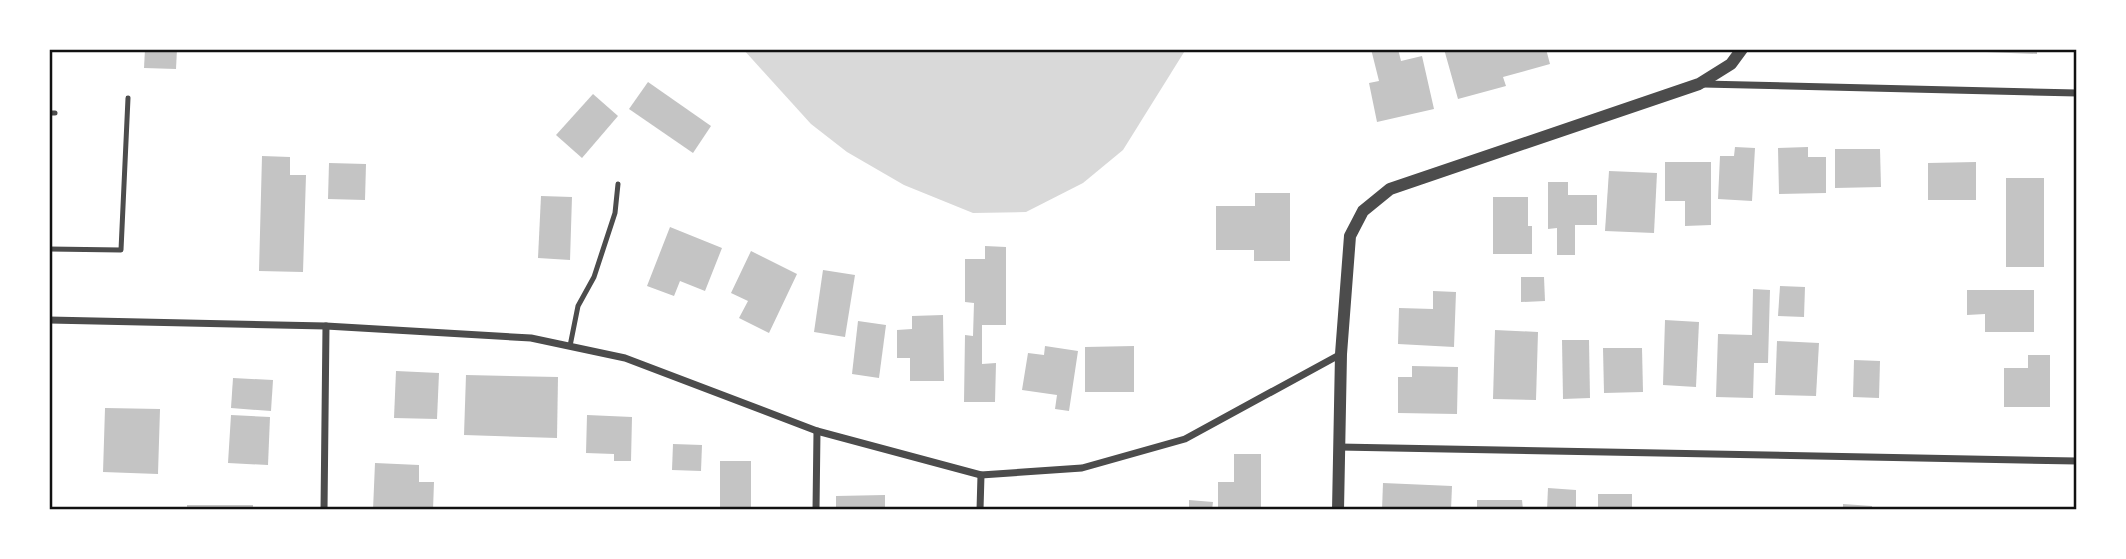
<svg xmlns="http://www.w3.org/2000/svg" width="2126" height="559" viewBox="0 0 2126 559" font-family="'Sofia Sans Condensed',sans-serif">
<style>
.water{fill:#d9d9d9}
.building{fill:#c4c4c4}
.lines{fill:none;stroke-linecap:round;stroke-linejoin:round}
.service{stroke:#4c4c4c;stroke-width:5}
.minor{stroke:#4c4c4c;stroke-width:7}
.tertiary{stroke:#4c4c4c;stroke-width:12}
.neatline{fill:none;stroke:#111;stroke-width:2.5}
</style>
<rect width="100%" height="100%" fill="#fff"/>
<polygon class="water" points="743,49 1186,49 1123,150 1083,183 1026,212 973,213 904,185 847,152 811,124"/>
<g class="building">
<polygon points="145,49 177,49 176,69 144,68"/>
<polygon points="571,49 608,49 608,52 571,51"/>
<polygon points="1371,49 1398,49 1401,61 1422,56 1434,109 1377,122 1369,83 1379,81"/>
<polygon points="1444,49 1546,49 1550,64 1503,77 1506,86 1458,99"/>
<polygon points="1987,49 2037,49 2037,54 1986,52"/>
<polygon points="648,82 711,126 693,153 629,109"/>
<polygon points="593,94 618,116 582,158 556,135"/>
<polygon points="1735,147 1755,148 1752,201 1718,199 1720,156 1734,156"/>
<polygon points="1808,147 1808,157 1826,157 1826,193 1779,194 1778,148"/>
<polygon points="1835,149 1880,149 1881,187 1835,188"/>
<polygon points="262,156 290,157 290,175 306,175 303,272 259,271"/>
<polygon points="1665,162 1711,162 1711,225 1685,226 1685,201 1665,201"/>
<polygon points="1976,162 1976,200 1928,200 1928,163"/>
<polygon points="329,163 366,164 365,200 328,199"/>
<polygon points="1609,171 1657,173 1654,233 1605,231"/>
<rect x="2006" y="178" width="38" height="89"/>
<polygon points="1548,182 1568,182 1568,195 1597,195 1597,225 1575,225 1575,255 1557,255 1557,228 1548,229"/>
<polygon points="1255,193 1290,193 1290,261 1254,261 1254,250 1216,250 1216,206 1255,206"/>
<polygon points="541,196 572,197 570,260 538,258"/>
<polygon points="1493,197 1528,197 1528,226 1532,226 1532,254 1493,254"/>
<polygon points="670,227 722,248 705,291 680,281 674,296 647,286"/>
<polygon points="985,246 1006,247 1006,325 982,325 982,364 996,363 995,402 964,402 965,335 973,336 974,303 965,302 965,259 985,259"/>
<polygon points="751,251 797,274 769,333 739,318 748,301 731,293"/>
<polygon points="823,270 855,275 845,337 814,332"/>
<polygon points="1521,277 1544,277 1545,301 1521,302"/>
<polygon points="1780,286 1805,287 1804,317 1778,316"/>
<polygon points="1753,289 1770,290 1768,363 1754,363 1753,398 1716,397 1718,334 1752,335"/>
<polygon points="1967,290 2034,290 2034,332 1985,332 1985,314 1967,315"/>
<polygon points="1433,291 1456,292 1454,347 1398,344 1399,308 1433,309"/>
<polygon points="943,315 944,381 910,381 910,358 897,358 897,330 912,329 912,316"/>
<polygon points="1665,320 1699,322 1696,387 1663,385"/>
<polygon points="858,321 886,325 879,378 852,374"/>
<polygon points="1495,330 1538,332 1536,400 1493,399"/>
<polygon points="1562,340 1589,340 1590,398 1563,399"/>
<polygon points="1777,341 1819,343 1816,396 1775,395"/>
<polygon points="1045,346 1078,351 1069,411 1055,409 1057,395 1022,390 1028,353 1044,355"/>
<polygon points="1134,346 1134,392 1085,392 1085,347"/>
<polygon points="1603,348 1642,348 1643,392 1604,393"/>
<polygon points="2028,355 2050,355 2050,407 2004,407 2004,368 2028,368"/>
<polygon points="1854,360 1880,361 1879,398 1853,397"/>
<polygon points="1412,366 1458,367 1457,414 1398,413 1398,377 1412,377"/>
<polygon points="396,371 439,373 437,419 394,418"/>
<polygon points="466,375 558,377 557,438 464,435"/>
<polygon points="233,378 273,380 271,411 231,408"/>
<polygon points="105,408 160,409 158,474 103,472"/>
<polygon points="231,415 270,417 268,465 228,463"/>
<polygon points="587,415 632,417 631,461 614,461 614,454 586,453"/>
<polygon points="673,444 702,445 701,471 672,470"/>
<polygon points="1234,454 1261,454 1261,510 1218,510 1218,482 1234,482"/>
<rect x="720" y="461" width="31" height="49"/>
<polygon points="375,463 419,465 419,482 434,482 433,510 373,510"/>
<polygon points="1383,483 1452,486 1451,510 1382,510"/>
<polygon points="1548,488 1576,490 1576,510 1547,510"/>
<rect x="1598" y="494" width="34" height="16"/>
<polygon points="885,495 885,510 836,510 836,496"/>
<polygon points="1189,500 1213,502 1212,510 1189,510"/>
<polygon points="1477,500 1522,500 1523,510 1477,510"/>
<polygon points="1843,504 1872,506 1872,510 1843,510"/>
<rect x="187" y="505" width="66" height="5"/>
</g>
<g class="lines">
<g class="service">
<polyline points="49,113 55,113"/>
<polyline points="49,249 121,250 128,98"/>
<polyline points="570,346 578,306 594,277 615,213 618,184"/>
</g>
<g class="minor">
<polyline points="1703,84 2077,93"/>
<polyline points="49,320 326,326 531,338 625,358 817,431 981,475 1082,468 1185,439 1341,354"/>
<polyline points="1339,447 2077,461"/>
<polyline points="324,510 326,326"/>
<polyline points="816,510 817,431"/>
<polyline points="980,510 981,475"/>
</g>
<polyline class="tertiary" points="1338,510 1341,354 1350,236 1363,211 1390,189 1699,84 1731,64 1742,49"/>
</g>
<rect width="2126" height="559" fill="none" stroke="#ffffff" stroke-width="102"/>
<rect x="51" y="51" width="2024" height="457" class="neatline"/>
</svg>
